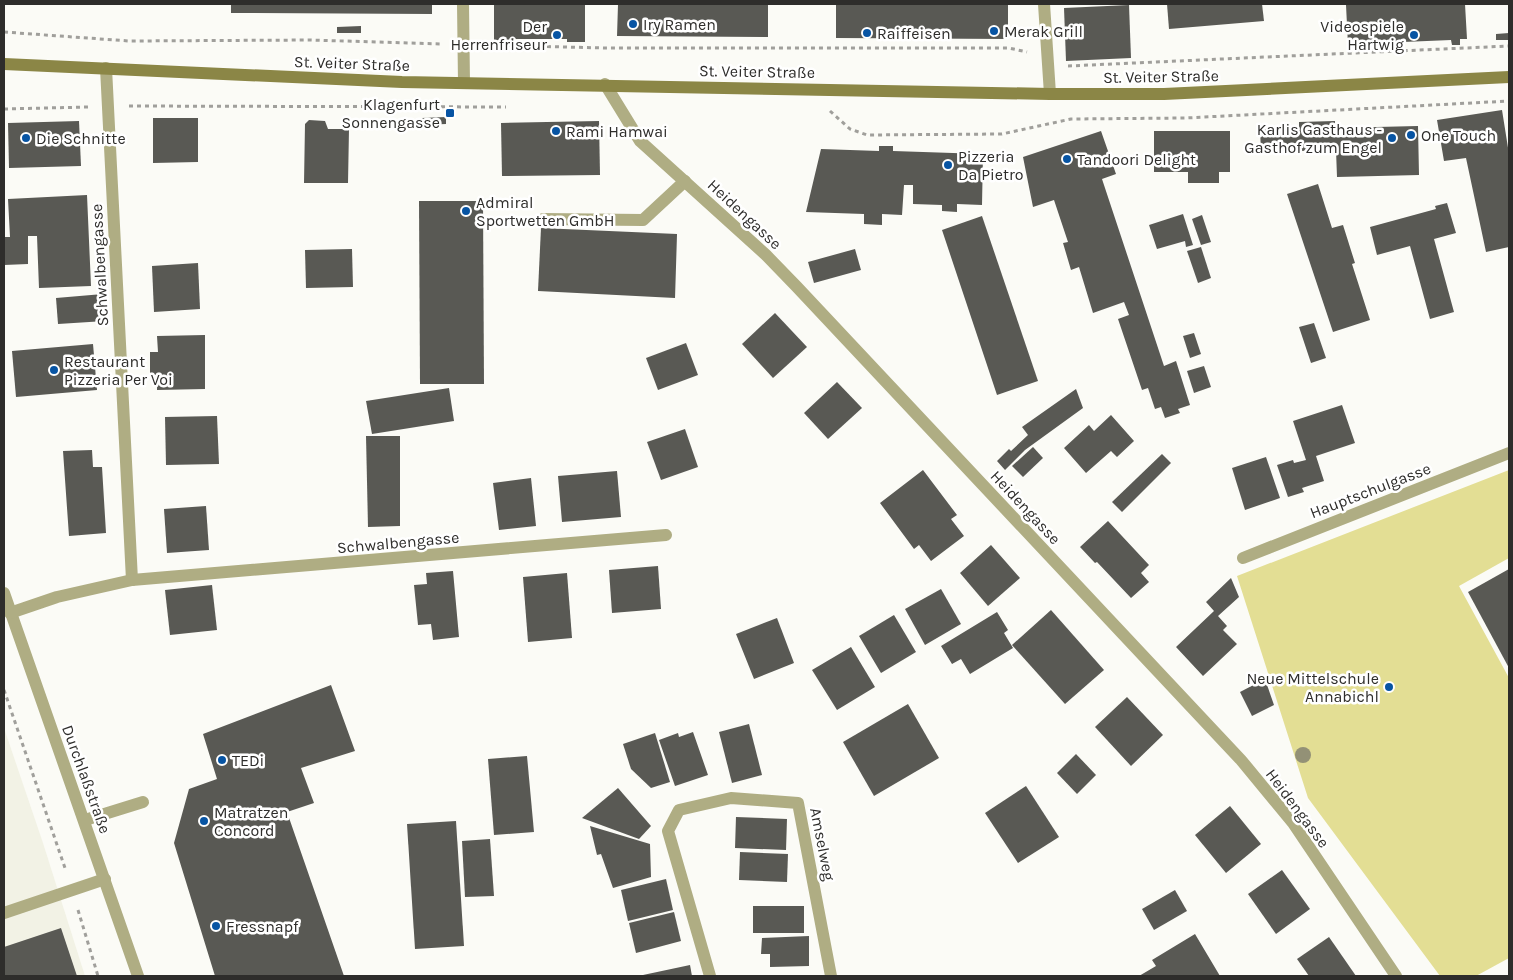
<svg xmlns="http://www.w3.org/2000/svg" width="1513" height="980" viewBox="0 0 1513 980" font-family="Karla,sans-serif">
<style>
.built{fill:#f2f2e5}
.green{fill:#e3de94}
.building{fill:#595954}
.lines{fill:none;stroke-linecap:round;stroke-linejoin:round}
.path{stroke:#a09f9b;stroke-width:3;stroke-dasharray:4 4;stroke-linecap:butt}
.lane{stroke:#afad83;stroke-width:12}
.street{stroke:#afad83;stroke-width:12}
.secondary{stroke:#8b8646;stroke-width:12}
.tree{fill:#939176}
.poi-dot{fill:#0754a3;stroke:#fff;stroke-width:2}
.labels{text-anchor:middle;stroke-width:5;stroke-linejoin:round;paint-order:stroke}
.poi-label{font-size:16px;fill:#2e2d2b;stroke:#fff;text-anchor:start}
.street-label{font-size:16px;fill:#2e2d2b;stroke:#fff}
</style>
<rect width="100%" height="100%" fill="#fbfbf6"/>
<polygon class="built" points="4,728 43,843 85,976 4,976"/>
<polygon class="green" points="1509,470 1509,558 1459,586 1509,678 1509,958 1476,976 1440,976 1308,798 1237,576"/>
<g class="building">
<polygon points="231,4 432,4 432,14 231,13"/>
<polygon points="494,4 585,4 585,42 567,42 567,39 512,39 512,43 494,43"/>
<polygon points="618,4 768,4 768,37 617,36"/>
<polygon points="836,4 1008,4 1008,39 836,38"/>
<polygon points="1167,4 1262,4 1264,21 1169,29"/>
<polygon points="1358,4 1465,4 1467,39 1460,39 1460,45 1452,45 1451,40 1403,42 1385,43 1385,49 1368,50 1368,44 1348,45 1346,5"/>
<polygon points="1129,5 1131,58 1066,61 1064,8"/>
<polygon points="361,26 361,33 337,33 337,27"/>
<polygon points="1509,33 1509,40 1496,40 1496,34"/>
<polygon points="1502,110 1509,154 1509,247 1486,252 1466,158 1444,161 1437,120"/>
<polygon points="446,117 446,124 422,125 422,118"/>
<polygon points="153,118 198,118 198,162 153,163"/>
<polygon points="309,120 325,121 328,129 349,129 348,183 304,183 305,124"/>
<polygon points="79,121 81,166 9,168 8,123"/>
<polygon points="599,121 600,175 502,176 501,123"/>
<polygon points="1335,121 1335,128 1418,126 1419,175 1337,177 1336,150 1261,152 1260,129 1299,128 1299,122"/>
<polygon points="1101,131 1116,174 1102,179 1164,366 1176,361 1190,405 1178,409 1180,413 1165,418 1161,407 1155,409 1148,388 1142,390 1118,319 1129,315 1124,302 1093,313 1079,267 1071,270 1063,243 1068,242 1054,200 1033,207 1023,157"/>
<polygon points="1154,131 1230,131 1230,172 1219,172 1219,183 1188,183 1188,172 1154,172"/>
<polygon points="879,146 893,146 893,151 983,154 982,205 957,204 957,212 942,211 942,205 913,204 913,185 904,185 902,215 882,214 882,225 864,224 864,214 806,212 821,149 879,151"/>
<polygon points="1318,184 1332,228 1343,225 1355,263 1352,264 1370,320 1333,332 1287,194"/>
<polygon points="87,195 91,286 39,288 37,236 28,236 28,264 4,265 4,237 10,237 8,199"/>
<polygon points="419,201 483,201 484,384 420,384"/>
<polygon points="1447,203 1456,233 1434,239 1454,312 1430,319 1410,246 1377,255 1370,227 1436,209 1435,206"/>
<polygon points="1183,214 1193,245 1186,247 1185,241 1157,249 1149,225"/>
<polygon points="1202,215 1211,242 1201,245 1192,219"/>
<polygon points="982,216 1038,381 997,395 942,230"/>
<polygon points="541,228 677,234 675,298 538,291"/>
<polygon points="1201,247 1211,278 1198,283 1187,251"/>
<polygon points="352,249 353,287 306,288 305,250"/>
<polygon points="855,249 861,270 814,283 808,262"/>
<polygon points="198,263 200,309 154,312 152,266"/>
<polygon points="103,294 105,321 58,324 56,298"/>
<polygon points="775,313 807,347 773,378 742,344"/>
<polygon points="1314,323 1326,358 1311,363 1299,327"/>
<polygon points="1194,333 1201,354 1190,358 1183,336"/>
<polygon points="205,335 205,389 157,390 157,375 150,375 150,352 158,352 157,336"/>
<polygon points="686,343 698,375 658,390 646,358"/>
<polygon points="93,344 97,390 16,397 12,351"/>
<polygon points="1204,366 1211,387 1194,393 1187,371"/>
<polygon points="837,382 862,408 828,439 804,413"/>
<polygon points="449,388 454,421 372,434 366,401"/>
<polygon points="1076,389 1083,408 1025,450 1005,470 997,461 1009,449 1011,451 1028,435 1022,427"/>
<polygon points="1342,405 1355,443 1316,456 1324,481 1302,488 1304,492 1288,497 1277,465 1293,460 1294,463 1306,460 1293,421"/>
<polygon points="1111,415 1134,441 1117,457 1111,451 1086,473 1064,448 1089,425 1094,431"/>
<polygon points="217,416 219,464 166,465 165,417"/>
<polygon points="685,429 698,467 661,480 647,442"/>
<polygon points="366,436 400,436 400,526 368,527"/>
<polygon points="1033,447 1043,458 1023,477 1012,466"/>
<polygon points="92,450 93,467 102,467 106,533 69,536 63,451"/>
<polygon points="1162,454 1171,463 1122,512 1112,502"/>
<polygon points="1266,457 1280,498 1245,510 1232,468"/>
<polygon points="923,470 957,515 951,519 964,536 931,561 919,545 914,549 880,503"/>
<polygon points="617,471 621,517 562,522 558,476"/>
<polygon points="531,478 536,526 499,530 493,483"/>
<polygon points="206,506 209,550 167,553 164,509"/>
<polygon points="1108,521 1149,565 1141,573 1149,582 1131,598 1097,562 1095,563 1080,547"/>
<polygon points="991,545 1020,578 988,606 960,573"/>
<polygon points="658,566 661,609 612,613 609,570"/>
<polygon points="1509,569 1509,668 1468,592"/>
<polygon points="453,571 459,637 433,640 431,624 418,625 414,585 427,584 426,573"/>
<polygon points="567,573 572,638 528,642 523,577"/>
<polygon points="1231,578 1239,597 1218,616 1227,626 1223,630 1237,644 1203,676 1176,647 1214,611 1206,602"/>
<polygon points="212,585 217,630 170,635 165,590"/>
<polygon points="941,589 961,624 925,645 905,609"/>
<polygon points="1051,610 1104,670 1065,704 1012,645"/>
<polygon points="997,612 1008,630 1004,633 1013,648 970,674 961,659 952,664 941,646"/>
<polygon points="894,615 916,652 881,673 859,636"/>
<polygon points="777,618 794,663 754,679 736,634"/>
<polygon points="851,647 875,687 837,710 812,670"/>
<polygon points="1265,679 1274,705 1252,716 1240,692"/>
<polygon points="331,685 355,751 301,768 314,803 287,812 344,976 215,976 174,843 189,789 217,779 203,734"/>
<polygon points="1127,697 1163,735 1131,766 1095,727"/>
<polygon points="908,704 939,758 874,796 843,742"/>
<polygon points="749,724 762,775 732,783 719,732"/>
<polygon points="693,732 708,775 675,786 659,740 678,733 679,737"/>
<polygon points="655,733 670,782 651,788 631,769 623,744"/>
<polygon points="1076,754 1096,775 1077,794 1057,773"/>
<polygon points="527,756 534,832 494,835 488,759"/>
<polygon points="1026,786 1059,837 1018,863 985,813"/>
<polygon points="618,788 651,826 639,839 582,818"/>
<polygon points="1230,806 1261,844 1226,873 1195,835"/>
<polygon points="736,817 787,819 786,850 735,848"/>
<polygon points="456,821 464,946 415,949 407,824"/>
<polygon points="590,826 650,844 651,877 613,888 601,854 597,855"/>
<polygon points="490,839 494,896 465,897 462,841"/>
<polygon points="740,852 788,854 787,882 739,880"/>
<polygon points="1282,870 1310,909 1276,934 1248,894"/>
<polygon points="666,879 673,910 628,921 621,890"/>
<polygon points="1175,890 1187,911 1154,930 1142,909"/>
<rect x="753" y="906" width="51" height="27"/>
<polygon points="674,912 681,941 636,953 629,923"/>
<polygon points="61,928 77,976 4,976 4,947"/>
<polygon points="1195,934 1220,976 1139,976 1156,966 1152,960"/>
<polygon points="809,936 809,966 770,967 770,954 761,954 762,938"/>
<polygon points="1329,937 1356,976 1309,976 1297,959"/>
<polygon points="690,965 692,976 643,976 643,975"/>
</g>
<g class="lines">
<g class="path">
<polyline points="4,32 129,41 311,40 442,44"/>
<polyline points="483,45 605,48 1009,48 1027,52"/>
<polyline points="1068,66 1509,46"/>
<polyline points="129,106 506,107"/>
<polyline points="4,109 88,107"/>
<polyline points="830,111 850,129 867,135 1002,134 1071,119 1186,118 1509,101"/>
<polyline points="4,690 66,871"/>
<polyline points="78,910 98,976"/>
</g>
<g class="lane">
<polyline points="543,219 643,220 685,181"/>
<polyline points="85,820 143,802"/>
<polyline points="4,913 105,879"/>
</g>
<g class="street">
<polyline points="463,4 464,83"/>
<polyline points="1044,4 1050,94"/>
<polyline points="106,68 132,580"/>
<polyline points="605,84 640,141 766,255 797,287 1241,760 1293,823 1396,976"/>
<polyline points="1243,558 1509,453"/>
<polyline points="4,593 138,976"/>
<polyline points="10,613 57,597 132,580 666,535"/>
<polyline points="710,976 668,831 679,810 731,798 798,803 831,976"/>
</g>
<polyline class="secondary" points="4,64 402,82 1050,94 1164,94 1509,77"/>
</g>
<circle class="tree" cx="1303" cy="755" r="8"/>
<g class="poi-dot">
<circle cx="633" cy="24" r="5"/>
<circle cx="994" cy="31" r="5"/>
<circle cx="867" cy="33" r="5"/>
<circle cx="557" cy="35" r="5"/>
<circle cx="1414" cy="35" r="5"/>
<rect x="445" y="108" width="10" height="10" rx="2.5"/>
<circle cx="556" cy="131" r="5"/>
<circle cx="1411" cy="135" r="5"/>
<circle cx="26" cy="138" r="5"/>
<circle cx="1392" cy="138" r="5"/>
<circle cx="1067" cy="159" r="5"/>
<circle cx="948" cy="165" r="5"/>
<circle cx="466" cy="211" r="5"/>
<circle cx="54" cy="370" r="5"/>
<circle cx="1389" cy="687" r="5"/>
<circle cx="222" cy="760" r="5"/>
<circle cx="204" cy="821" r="5"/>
<circle cx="216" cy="926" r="5"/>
</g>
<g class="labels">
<g class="poi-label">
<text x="643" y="30">Iry Ramen</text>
<text x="547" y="32" text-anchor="end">Der<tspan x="547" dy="18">Herrenfriseur</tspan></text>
<text x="1404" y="32" text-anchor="end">Videospiele<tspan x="1404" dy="18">Hartwig</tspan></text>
<text x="1004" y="37">Merak Grill</text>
<text x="877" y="39">Raiffeisen</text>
<text x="440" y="110" text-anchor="end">Klagenfurt<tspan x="440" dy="18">Sonnengasse</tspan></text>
<text x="1382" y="135" text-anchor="end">Karlis Gasthaus -<tspan x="1382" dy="18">Gasthof zum Engel</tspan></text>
<text x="566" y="137">Rami Hamwai</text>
<text x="1421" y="141">One Touch</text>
<text x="36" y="144">Die Schnitte</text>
<text x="958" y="162">Pizzeria<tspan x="958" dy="18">Da Pietro</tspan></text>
<text x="1077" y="165">Tandoori Delight</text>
<text x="476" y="208">Admiral<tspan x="476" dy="18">Sportwetten GmbH</tspan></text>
<text x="64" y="367">Restaurant<tspan x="64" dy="18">Pizzeria Per Voi</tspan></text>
<text x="1379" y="684" text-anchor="end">Neue Mittelschule<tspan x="1379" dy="18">Annabichl</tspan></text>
<text x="232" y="766">TEDi</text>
<text x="214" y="818">Matratzen<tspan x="214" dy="18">Concord</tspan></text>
<text x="226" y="932">Fressnapf</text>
</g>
<g class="street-label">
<text transform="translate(352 63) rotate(2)" y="6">St. Veiter Straße</text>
<text transform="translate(757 71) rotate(1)" y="6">St. Veiter Straße</text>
<text transform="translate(1161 76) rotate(-1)" y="6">St. Veiter Straße</text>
<text transform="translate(745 214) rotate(43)" y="6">Heidengasse</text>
<text transform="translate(99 265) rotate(-93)" y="6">Schwalbengasse</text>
<text transform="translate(1370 490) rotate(-21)" y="6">Hauptschulgasse</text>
<text transform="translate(1026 507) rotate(47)" y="6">Heidengasse</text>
<text transform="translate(398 542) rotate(-5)" y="6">Schwalbengasse</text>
<text transform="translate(87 779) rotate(70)" y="6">Durchlaßstraße</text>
<text transform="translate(1298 808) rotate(53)" y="6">Heidengasse</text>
<text transform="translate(823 844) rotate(79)" y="6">Amselweg</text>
</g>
</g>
<rect width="1513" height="980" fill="none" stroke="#2e2d2b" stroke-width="10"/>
</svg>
